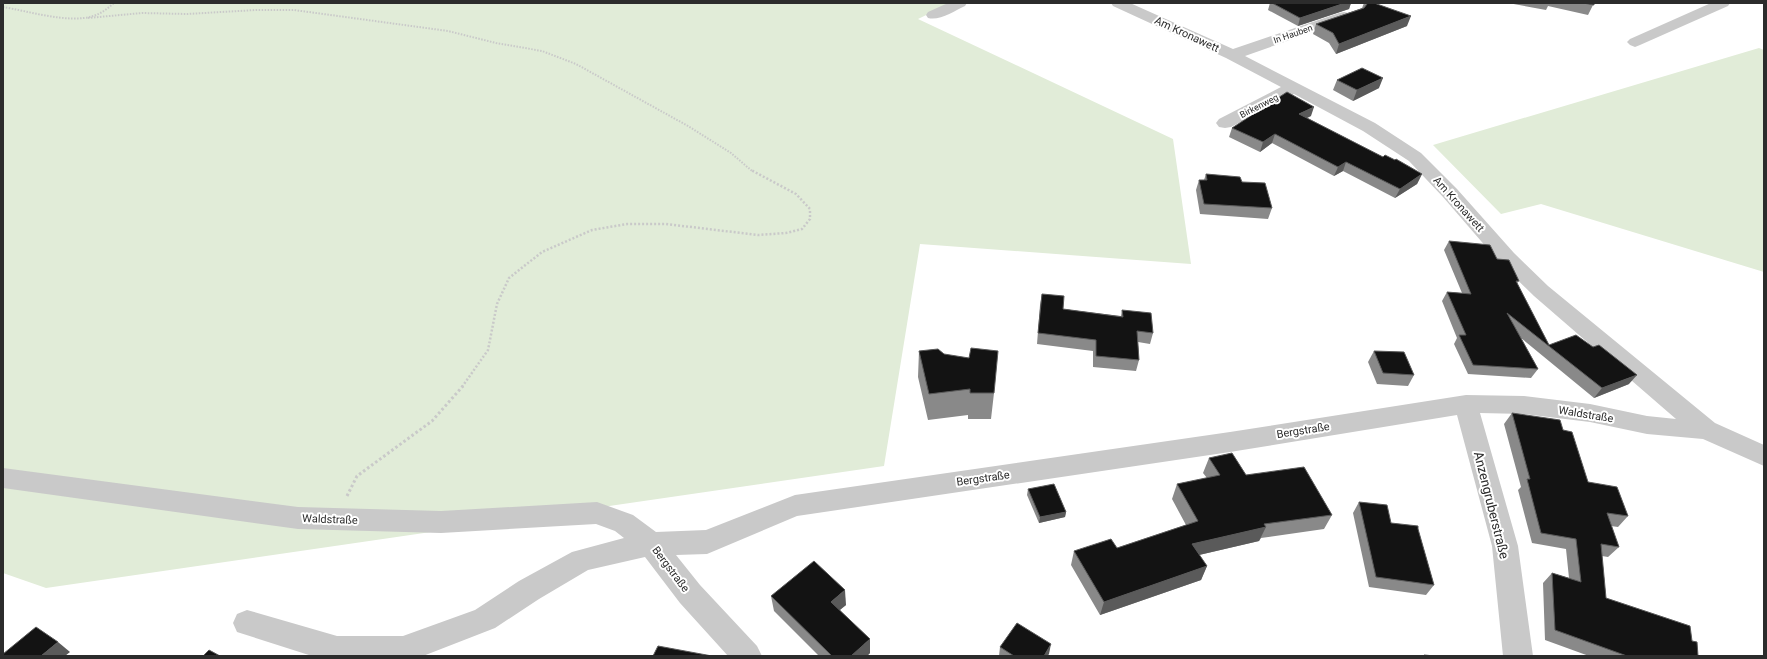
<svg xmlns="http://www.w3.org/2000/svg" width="1767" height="659" viewBox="0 0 1767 659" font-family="Roboto,sans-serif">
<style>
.green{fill:#e1ecd8}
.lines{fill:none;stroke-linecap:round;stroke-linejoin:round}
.path-far2{stroke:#c9c9c9;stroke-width:2;stroke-dasharray:1.5 1.5;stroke-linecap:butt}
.path-far1{stroke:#c9c9c9;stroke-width:2.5;stroke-dasharray:2 2;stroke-linecap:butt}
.path{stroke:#c9c9c9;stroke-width:3;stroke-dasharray:2.5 2.5;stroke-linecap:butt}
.minor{fill:#c9c9c9;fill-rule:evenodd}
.wall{fill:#898989}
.shaded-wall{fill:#5a5a5a}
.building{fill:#131313;stroke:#5a5a5a}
.labels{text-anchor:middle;stroke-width:4;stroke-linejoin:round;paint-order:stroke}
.far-street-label{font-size:9px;fill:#2c2c2c;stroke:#fff}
.street-label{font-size:11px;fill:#2c2c2c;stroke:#fff}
.near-street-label{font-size:13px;fill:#2c2c2c;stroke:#fff}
</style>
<rect width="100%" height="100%" fill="#fff"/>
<g class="green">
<polygon points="3,3 942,3 947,5 918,19 1173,139 1191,264 920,244 884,466 46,588 3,573"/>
<polygon points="1759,48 1764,50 1764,272 1541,204 1501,214 1433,145"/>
</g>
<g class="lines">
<g class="path-far2">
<path d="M3,7C28,11 69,24 93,16C101,14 108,8 114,3"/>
<polyline points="88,18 142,13 187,14 256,10 294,10 448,31 496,43 542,51 576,64 688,126 731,153 752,171"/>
</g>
<polyline class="path-far1" points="462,387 488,350 497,304 509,278 542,252 592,230 627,224 666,224 758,235 786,233 802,229 810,219 810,209 796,194 751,170"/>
<polyline class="path" points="347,496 357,476 432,421 463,386"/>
<g class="minor">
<path d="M948,3H967L965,6C954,11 940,21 928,18L926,15L928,12Z"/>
<polygon points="1111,3 1130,3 1233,49 1339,13 1344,12 1349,13 1351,16 1349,19 1245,56 1375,123 1421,153 1457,189 1514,253 1548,286 1715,423 1764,445 1764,466 1703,439 1647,434 1590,422 1524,414 1480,413 1518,546 1533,656 1503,656 1492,546 1457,415 1230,452 797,516 707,554 676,555 700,585 757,646 762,656 728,656 680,603 645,557 588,570 539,599 495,628 423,656 312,656 237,632 233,623 237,614 247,610 337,636 403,636 475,610 519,581 572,552 624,538 615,531 596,524 441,533 298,529 3,488 3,468 298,507 441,511 597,502 633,515 656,532 706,530 795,495 1230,432 1466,395 1524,396 1590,404 1647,416 1676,419 1534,296 1500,263 1443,197 1409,161 1363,131 1294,94 1231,127 1225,128 1219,127 1216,123 1219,119 1281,87 1226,58 1113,6"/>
<polygon points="1711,3 1730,3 1728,6 1640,45 1635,47 1630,45 1627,42 1630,39"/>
</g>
</g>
<g class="wall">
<polygon points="1270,3 1351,3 1349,9 1298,26 1268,10"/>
<polygon points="1364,3 1374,3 1407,26 1336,54 1329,43 1313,34 1316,24 1362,8"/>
<polygon points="1508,3 1594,3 1588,15 1548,6 1546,10"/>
<polygon points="1337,80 1379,88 1353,101 1333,90"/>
<polygon points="1311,116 1307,118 1383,157 1422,174 1417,184 1395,198 1343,171 1334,176 1272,143 1260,152 1229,137 1232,128"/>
<polygon points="1206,174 1242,182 1272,208 1268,219 1200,214 1196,190 1199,180 1204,180"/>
<polygon points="1449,241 1497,259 1519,281 1517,283 1549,345 1629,384 1594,398 1521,338 1538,369 1531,378 1468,374 1454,344 1457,338 1442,301 1447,292 1462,293 1444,250"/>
<polygon points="1042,294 1063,309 1121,316 1122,310 1153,333 1150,344 1138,342 1139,360 1136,371 1093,367 1093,351 1037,344 1040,305"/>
<polygon points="919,351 944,354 994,393 991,419 968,419 968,415 928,420 918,377"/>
<polygon points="1374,351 1414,375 1408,386 1377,384 1368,362"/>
<polygon points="1512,413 1563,430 1588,482 1628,516 1618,527 1611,526 1619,547 1608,557 1602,556 1606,598 1692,641 1698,656 1589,656 1545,640 1543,583 1552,573 1569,578 1566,549 1532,543 1518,490 1521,487 1504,424"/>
<polygon points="1209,458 1332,515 1324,529 1261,538 1259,541 1199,555 1207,566 1201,580 1100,615 1071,565 1074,551 1117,548 1186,525 1172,499 1177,484 1207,478 1203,473"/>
<polygon points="1028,489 1066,512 1065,517 1039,523 1027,495"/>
<polygon points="1359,502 1391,523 1418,529 1434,585 1426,595 1369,587 1353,513"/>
<polygon points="771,596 846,605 840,610 870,653 867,656 819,656 774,611"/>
<polygon points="1000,647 1049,654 1047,656 999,656"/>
</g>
<g class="shaded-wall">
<polygon points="1345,3 1351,3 1349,9 1298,26 1300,18"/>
<polygon points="1411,16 1407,26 1336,54 1339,44"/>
<polygon points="1383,78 1379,88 1353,101 1357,90"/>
<polygon points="1314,107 1311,116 1296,123 1299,114"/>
<polygon points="1275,134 1272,143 1260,152 1263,142"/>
<polygon points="1346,162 1343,171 1334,176 1338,167"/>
<polygon points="1422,174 1417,184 1395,198 1400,189"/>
<polygon points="1637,375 1629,384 1594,398 1602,388"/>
<polygon points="1066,512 1065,517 1039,523 1040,517"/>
<polygon points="1266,527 1259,541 1186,558 1192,544"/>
<polygon points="1207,566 1201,580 1100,615 1104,602"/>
<polygon points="845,590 846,605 832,616 831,602"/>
<polygon points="870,639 870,653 867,656 851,656"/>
<polygon points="58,642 70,652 65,656 41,656"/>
<polygon points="1051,644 1049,654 1047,656 1044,656"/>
</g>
<g class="building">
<polygon points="1272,3 1345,3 1300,18"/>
<polygon points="1366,3 1374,3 1411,16 1339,44 1333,33 1316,24 1364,8 1367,4"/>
<polygon points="1583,3 1594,3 1594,5"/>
<polygon points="1362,68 1383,78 1357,90 1337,80"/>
<polygon points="1287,92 1314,107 1299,114 1383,157 1385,155 1395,160 1396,159 1422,174 1400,189 1346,162 1338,167 1275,134 1263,142 1232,128"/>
<polygon points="1206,174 1240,177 1242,182 1265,183 1272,208 1204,204 1199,180 1207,180"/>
<polygon points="1449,241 1490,245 1497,259 1509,260 1519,281 1516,281 1549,345 1576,335 1593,347 1599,345 1637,375 1602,388 1507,313 1538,369 1473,365 1459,335 1466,335 1447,292 1471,294"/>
<polygon points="1042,294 1064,296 1063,309 1123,317 1122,310 1151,313 1153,333 1137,331 1139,360 1096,356 1096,340 1038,333"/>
<polygon points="971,348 998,351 994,393 970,393 970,389 929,394 919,351 938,349 944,354 969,358"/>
<polygon points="1374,351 1404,352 1414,375 1383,373"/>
<polygon points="1512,413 1560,420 1563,430 1572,432 1588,482 1617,487 1628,516 1607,513 1619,547 1601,544 1606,598 1690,626 1692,641 1697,642 1698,656 1627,656 1555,630 1552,573 1581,582 1576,539 1541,533 1527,479 1530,479"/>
<polygon points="1232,453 1246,475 1304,467 1332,515 1264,524 1266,527 1192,544 1207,566 1104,602 1074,551 1111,539 1117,548 1198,521 1177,484 1220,475 1209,458"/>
<polygon points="1054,484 1066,512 1040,517 1028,489"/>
<polygon points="1359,502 1387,505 1391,523 1418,526 1418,529 1434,585 1376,577"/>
<polygon points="814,561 845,590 831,602 870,639 851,656 832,656 771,596"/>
<polygon points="1017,623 1051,644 1044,656 1014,656 1000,647"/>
<polygon points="36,627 58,642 41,656 3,656 3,654"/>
<polygon points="658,646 712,656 653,656"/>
<polygon points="209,650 220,656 203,656"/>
<polygon points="1424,655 1435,656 1424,656"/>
</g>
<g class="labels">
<g class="far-street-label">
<text transform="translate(1293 34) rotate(-19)" y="3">In Hauben</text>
<text transform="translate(1259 106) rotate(-27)" y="3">Birkenweg</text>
</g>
<g class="street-label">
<text transform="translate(1187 34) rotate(25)" y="4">Am Kronawett</text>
<text transform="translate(1459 204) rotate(48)" y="4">Am Kronawett</text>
<text transform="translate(1586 414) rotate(9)" y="4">Waldstraße</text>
<text transform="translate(1303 430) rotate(-9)" y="4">Bergstraße</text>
<text transform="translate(983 478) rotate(-8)" y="4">Bergstraße</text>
<text transform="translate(330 519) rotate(2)" y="4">Waldstraße</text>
<text transform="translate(671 569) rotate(53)" y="4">Bergstraße</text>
</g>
<g class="near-street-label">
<text transform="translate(1492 505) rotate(76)" y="5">Anzengruberstraße</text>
</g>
</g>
<rect width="1767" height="659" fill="none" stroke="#2c2c2c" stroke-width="8"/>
</svg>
